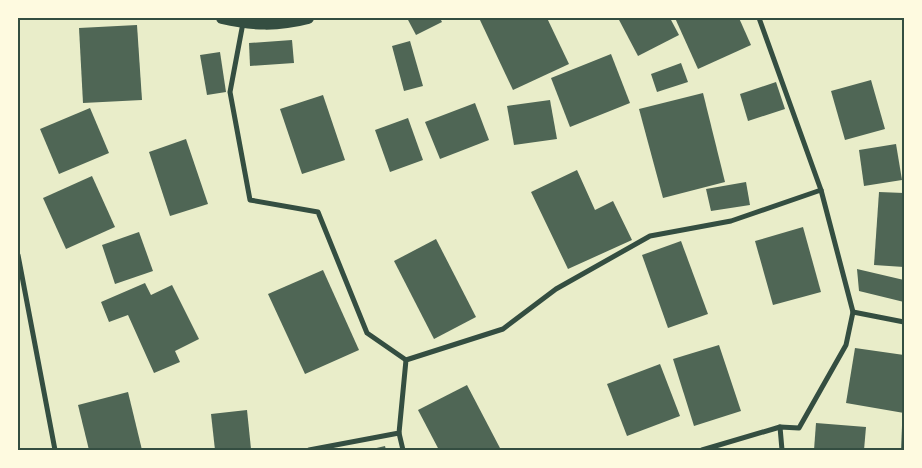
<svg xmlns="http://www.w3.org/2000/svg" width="922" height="468" viewBox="0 0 922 468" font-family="'Archivo Narrow',sans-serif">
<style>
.building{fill:#4f6655}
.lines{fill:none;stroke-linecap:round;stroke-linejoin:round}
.minor{stroke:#344e41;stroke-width:5}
.primary{stroke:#344e41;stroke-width:12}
.neatline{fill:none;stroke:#344e41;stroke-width:2}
</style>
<rect width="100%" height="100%" fill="#e9edc9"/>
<g class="building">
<polygon points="407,18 440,18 442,22 416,35"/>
<polygon points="479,18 547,18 569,64 513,90"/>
<polygon points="618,18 670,18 679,35 638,56"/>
<polygon points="675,18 739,18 751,45 698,69"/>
<polygon points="137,25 142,100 83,103 79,28"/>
<polygon points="292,40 294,63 250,66 249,43"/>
<polygon points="410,41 423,86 404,91 392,46"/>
<polygon points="220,52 226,92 207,95 200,55"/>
<polygon points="611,54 630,103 570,127 551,78"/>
<polygon points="681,63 688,82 657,92 651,74"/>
<polygon points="871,80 885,129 845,140 831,91"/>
<polygon points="776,82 785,109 748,121 740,94"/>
<polygon points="703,93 725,182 663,198 639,109"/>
<polygon points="323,95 345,160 302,174 280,109"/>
<polygon points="550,100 557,139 514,145 507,106"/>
<polygon points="475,103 489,140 440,159 425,122"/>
<polygon points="90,108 109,153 59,174 40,129"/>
<polygon points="408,118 423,160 390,172 375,130"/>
<polygon points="186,139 208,204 170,216 149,152"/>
<polygon points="896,144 902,180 864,186 859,150"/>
<polygon points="577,170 595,210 613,201 632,240 568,269 531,192"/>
<polygon points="92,176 115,227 66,249 43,198"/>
<polygon points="746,182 750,205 711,211 706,189"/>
<polygon points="879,192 904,193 904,267 874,265"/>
<polygon points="803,227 821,292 773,305 755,241"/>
<polygon points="139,232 153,271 115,284 102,245"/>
<polygon points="436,239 476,317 434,339 394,261"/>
<polygon points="681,241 708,314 668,328 642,255"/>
<polygon points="857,269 904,280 904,302 859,291"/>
<polygon points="323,270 359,350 305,374 268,294"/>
<polygon points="145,283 151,295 172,285 199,339 175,351 180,362 154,373 128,315 109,322 101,302"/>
<polygon points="719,345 741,411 694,426 673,359"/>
<polygon points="855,348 904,355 904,413 846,403"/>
<polygon points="660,364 680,416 627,436 607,384"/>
<polygon points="467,385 501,450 439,450 418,410"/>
<polygon points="128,392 142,450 89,450 78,405"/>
<polygon points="247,410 251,449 215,450 211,414"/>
<polygon points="816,423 866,427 864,450 814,450"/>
<polygon points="902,426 904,426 904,450 901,450"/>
<polygon points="385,446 386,450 368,450"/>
</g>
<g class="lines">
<g class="minor">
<polyline points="243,23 230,92 250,200 318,212 367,333 406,360"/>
<polyline points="18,255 55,450"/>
<polyline points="853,312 904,322"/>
<polyline points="780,427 782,450"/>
<polyline points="399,433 403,450"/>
<polyline points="309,450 399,433 406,360 503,329 556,289 650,236 731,221 821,190"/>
<polyline points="702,450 780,427 799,428 846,345 853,312 821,190 759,18"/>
</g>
<path class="primary" d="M222,18C252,25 278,26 308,18"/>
</g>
<rect width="922" height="468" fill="none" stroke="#fefae0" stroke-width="38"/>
<rect x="19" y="19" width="884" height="430" class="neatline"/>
</svg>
